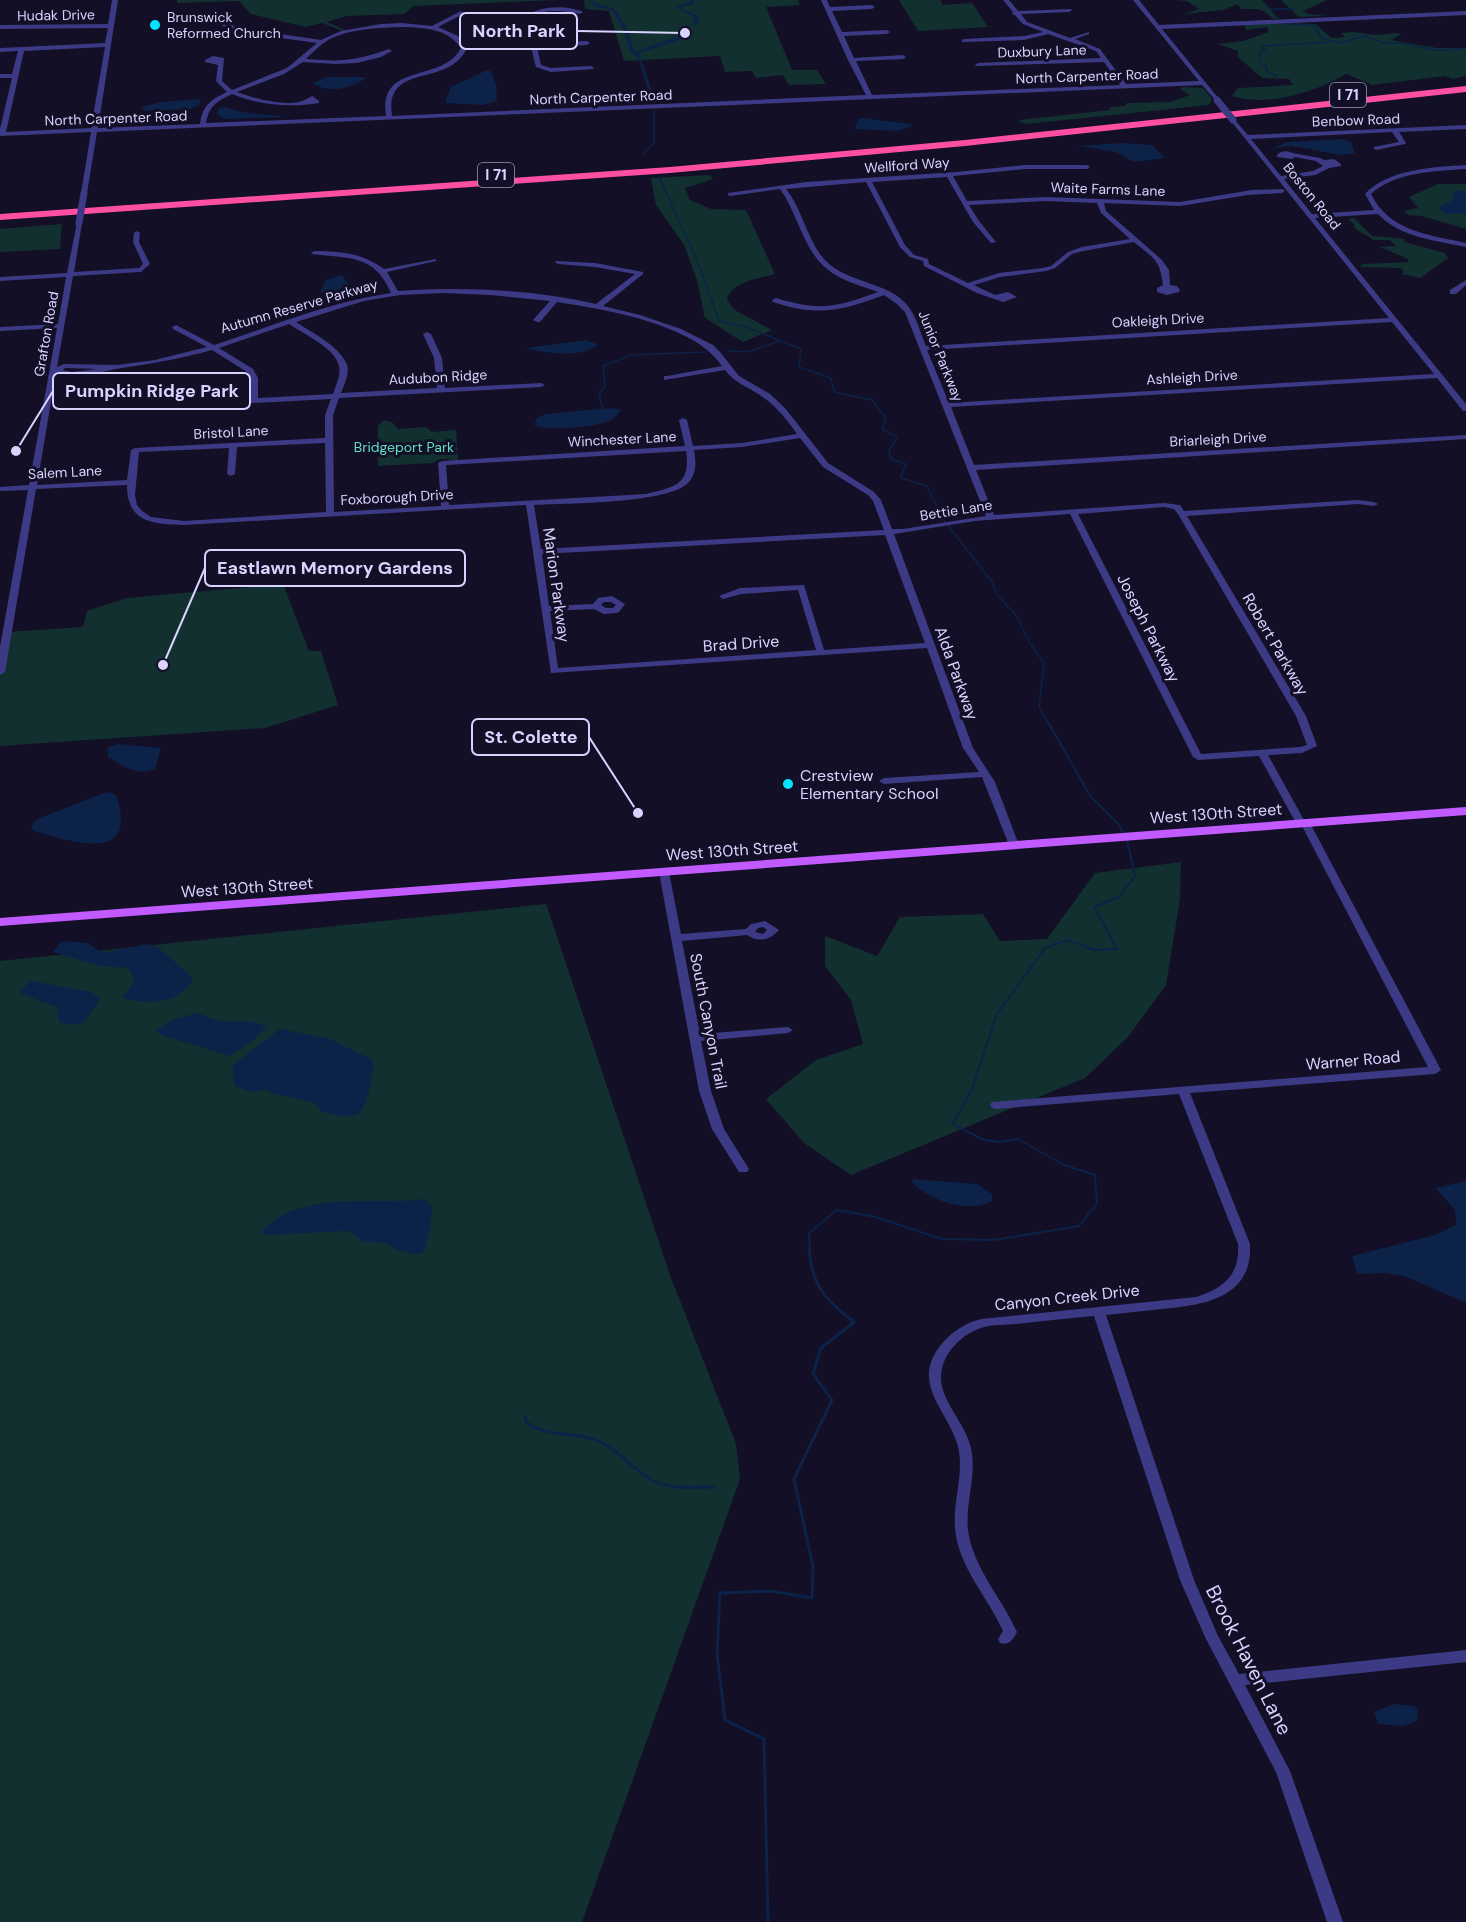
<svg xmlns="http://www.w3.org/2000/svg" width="1466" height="1922" viewBox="0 0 1466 1922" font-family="'DM Sans',sans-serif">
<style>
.green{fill:#12302f}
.water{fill:#0c2248}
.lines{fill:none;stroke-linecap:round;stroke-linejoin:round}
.stream-far2{stroke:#0c2248;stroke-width:1.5}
.stream-far1{stroke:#0c2248;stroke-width:2}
.stream{stroke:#0c2248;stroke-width:3}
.minor{fill:#3d3a85;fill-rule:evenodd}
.major{fill:#c25bff;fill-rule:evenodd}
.highway{fill:#ff4fa3;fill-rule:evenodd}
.minor-bridge{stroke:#3d3a85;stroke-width:7}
.poi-dot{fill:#00e5ff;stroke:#130f26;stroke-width:2}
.labels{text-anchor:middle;stroke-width:6;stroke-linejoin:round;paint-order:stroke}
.far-street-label{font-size:14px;fill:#d9d4ff;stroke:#130f26}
.far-poi-label{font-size:14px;fill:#d9d4ff;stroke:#130f26;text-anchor:start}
.far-park-label{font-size:14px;fill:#5fe0c0;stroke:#130f26}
.shield{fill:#130f26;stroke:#9e99be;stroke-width:1.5}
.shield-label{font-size:15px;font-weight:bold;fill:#d9d4ff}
.street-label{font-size:16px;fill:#d9d4ff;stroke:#130f26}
.poi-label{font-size:16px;fill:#d9d4ff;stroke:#130f26;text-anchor:start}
.near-street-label{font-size:20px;fill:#d9d4ff;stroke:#130f26}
.leader{fill:none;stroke:#d9d4ff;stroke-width:2}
.callout-dot{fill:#d9d4ff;stroke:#130f26;stroke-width:2}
.callout{fill:#130f26;stroke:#d9d4ff;stroke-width:2}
.callout-label{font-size:18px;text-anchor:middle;font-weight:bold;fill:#d9d4ff}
</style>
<rect width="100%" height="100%" fill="#130f26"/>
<g class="green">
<polygon points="177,0 558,0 414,6 404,14 347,16 327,22 345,30 343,31 322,23 306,27 251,14 239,1 177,3"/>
<polygon points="584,0 798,0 800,5 766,7 792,70 817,70 826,84 789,85 783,75 756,78 752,71 725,72 720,56 624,61 609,11 585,9"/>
<polygon points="899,0 940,0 943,5 972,3 988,27 918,31"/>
<path d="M1176,0H1262L1279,19H1273C1259,5 1258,10 1241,9L1238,4L1223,10L1184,14L1199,9L1187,1Z"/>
<polygon points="1281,0 1327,0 1303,11 1308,14 1327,16 1299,17"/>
<path d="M1287,23L1316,24L1331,38L1345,37L1341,33C1355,31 1363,34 1376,35C1385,35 1392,32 1401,34L1391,40L1437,48H1466V76L1453,79L1444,76L1372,85L1346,74C1312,93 1270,107 1232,96L1238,88L1293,85L1289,79L1262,78L1238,57V51L1218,44L1243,41L1269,32L1267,27L1246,30L1244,24Z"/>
<polygon points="1182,87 1203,88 1212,99 1209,105 1027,124 1019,122 1020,120 1110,110 1110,107 1125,106 1127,103 1170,102 1190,95 1181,90"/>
<path d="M710,175L713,179L685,188L690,200L711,209L746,210L775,274C758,279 733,281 727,299L733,309L772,330L743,342L705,318L697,280L684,245L656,205L651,178Z"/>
<polygon points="1438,184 1466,184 1466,229 1422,216 1408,215 1404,211 1418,208 1409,197"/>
<path d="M1354,218L1372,236L1405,239L1404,242L1445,253L1448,258L1420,278L1402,274L1404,271L1401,268L1361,267L1362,264L1408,262V259L1380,247L1396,246L1390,240H1373C1367,234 1359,233 1353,226L1355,225L1348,219Z"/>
<polygon points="62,224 60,249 0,252 0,229"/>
<polygon points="384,420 392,422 398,429 426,427 432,432 456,430 458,460 440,459 433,463 378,466 378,426"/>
<polygon points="283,584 309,651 321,651 338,705 265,728 0,746 0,672 7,632 83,627 87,611 127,598"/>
<polygon points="1181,862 1180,899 1166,985 1128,1037 1085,1078 851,1175 804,1143 766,1099 816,1060 863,1044 851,1000 825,966 825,936 877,956 900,917 983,914 1000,941 1047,939 1095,873"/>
<polygon points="546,904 670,1275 736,1444 740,1479 582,1922 0,1922 0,961"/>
</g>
<g class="water">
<polygon points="587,0 615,9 627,29 635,52 683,34 684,26 694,23 695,18 675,7 694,0 693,4 679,8 698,16 699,23 688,26 689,34 677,41 639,53 656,103 652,103 638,58 630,51 624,30 612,10 594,6"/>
<polygon points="485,71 491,71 496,84 497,101 483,105 445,103 451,87"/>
<path d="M327,77H364L366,78C350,89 330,94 312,83Z"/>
<polygon points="201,99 198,106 189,109 146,111 141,107 160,102"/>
<polygon points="223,107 248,113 288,117 224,119 217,114 219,109"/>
<polygon points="863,118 910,124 912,126 897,131 855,129 858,119"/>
<polygon points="1344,139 1351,142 1355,153 1341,155 1292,146 1272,149 1287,142"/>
<polygon points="1121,143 1152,145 1165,158 1134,162 1116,152 1078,146"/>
<polygon points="1452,191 1466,191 1466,214 1446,214 1439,209 1439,206 1455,200"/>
<polygon points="342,275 355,293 333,300 320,292 326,280"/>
<path d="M586,340L597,344C586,359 542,353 526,348Z"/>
<path d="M610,408L622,410C618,413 615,418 611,420C599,427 545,432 534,425L537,418L545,414Z"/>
<path d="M118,744L161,748L155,769C136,777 124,766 108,757L107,748Z"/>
<path d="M107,792L116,795C140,865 73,842 34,831L31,826L37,819Z"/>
<path d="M62,941L88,943L103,953L147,944L159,948L193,978C181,1005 147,1005 122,998L135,980L128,968L100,966L53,952Z"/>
<polygon points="30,981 92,992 100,998 85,1022 74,1025 59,1022 57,1007 19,993"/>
<polygon points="197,1013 219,1021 253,1022 267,1026 254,1039 230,1056 161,1035 156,1030 175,1019"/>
<path d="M280,1029L327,1038L371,1059L374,1064C371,1079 369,1103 358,1114L345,1117L323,1112L312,1102L274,1094L266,1089L250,1092L235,1086L232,1071L234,1064Z"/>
<path d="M912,1179L977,1184L992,1194V1201C967,1214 933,1201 913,1184Z"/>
<polygon points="1466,1181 1466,1303 1407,1277 1384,1273 1357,1274 1352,1256 1435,1235 1456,1225 1455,1210 1436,1188"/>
<path d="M424,1199L432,1207L430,1229L424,1252L416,1255L397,1250L386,1243L362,1241L354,1234L344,1231L265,1235L262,1231C301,1189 374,1206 424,1199Z"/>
<polygon points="1393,1704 1414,1706 1418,1710 1417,1721 1403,1726 1378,1724 1374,1712"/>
</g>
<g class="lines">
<g class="stream-far2">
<polyline points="1278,20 1270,9 1294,9"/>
<polyline points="1280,23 1315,26 1321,38 1339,43 1364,36 1384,43 1401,43 1436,50 1466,49"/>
<polyline points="1277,80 1277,76 1266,71 1267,67 1259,62 1260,52 1267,51 1261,48 1263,46 1330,42"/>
<polyline points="644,154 654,143 654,110"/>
<polyline points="659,177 700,267 719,321 746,327 801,349 799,367 831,378 834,392 872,400 886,419 882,429 897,437 889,451 891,459 906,464 901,478 927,486 943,519 992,582 997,595 1017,616 1029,642 1044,663 1039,707 1050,726"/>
<polyline points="728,351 747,352 780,341"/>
<polyline points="603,409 599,394 605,386 603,366 631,355 706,352"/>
</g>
<g class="stream-far1">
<polyline points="1049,724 1091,797 1119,825 1124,835"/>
<polyline points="810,1250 809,1233 837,1210 876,1217 942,1239 994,1240 1079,1226 1097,1203 1095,1175 1064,1165 1018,1139 999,1142 984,1140 953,1124 972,1089 997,1014 1045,948 1068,940 1095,950 1117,949 1094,907 1119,897 1135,876 1127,840"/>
</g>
<g class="stream">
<path d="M525,1416L526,1422C546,1437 570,1432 593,1439C617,1447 632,1470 654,1481C672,1490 694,1487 714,1487"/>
<path d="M768,1922L764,1739L725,1720L717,1654L720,1593L770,1591L812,1598L813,1567L794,1479L832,1400L813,1374L821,1348L854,1322C825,1299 812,1287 809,1248"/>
</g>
<g class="minor">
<path d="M112,0H118L98,128L200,124C203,105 210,100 227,92L216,81L218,65L205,62V60L213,56L224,58L222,81L232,90L287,68L317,43L246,33L222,26V24L224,23L246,29L321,40L341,31L381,24L402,23L432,26L461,11L464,13L463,14L438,27L458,36L466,46L530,44L524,18C538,5 567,5 583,12L580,14C564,11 544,8 530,18L536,43L587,41L590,43L587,45L537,47L541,65L551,68L591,66L594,68L593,69L551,72L536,67L531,47L466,50C446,88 384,62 392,116L866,95L848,60L821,0H827L830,7L872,5L875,7L872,9L832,11L842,32L887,30L890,32L887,34L844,36L854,58L903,55L906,57L903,59L856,61L872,95L1120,85L1104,62L976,66L975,65L978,63L1101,58L1096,51L1048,34L1024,40L962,42V40L964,39L1024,36L1043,32L1023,24L1015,15L1012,14L1013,12L1003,0H1009L1018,11L1071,9L1072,10L1069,12L1021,14L1027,22L1070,38L1089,32V34L1075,39L1100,49L1126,84L1199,81L1133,0H1139L1159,25L1466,11V15L1162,29L1219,99L1220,100L1217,102L1202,85L97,132L87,193L84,195L81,193L91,132L0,136V129L12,78H0V74H12L18,51L0,52V48L105,43L108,28L0,29V25L108,24ZM402,27C425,28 447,28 461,48C442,84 378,61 386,116L206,123C209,106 216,102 232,94C259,105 290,108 319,103V101L312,96C308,98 303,101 299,102C282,106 252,98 237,92L284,74L303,62L336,64L357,63L381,57L392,51L389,49C356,61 341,62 306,59C314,51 322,43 332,38C354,28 379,28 402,27ZM105,47L91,128L6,132L24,51Z"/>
<path d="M1233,118L1248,135L1466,125V129L1399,132L1406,143L1405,144L1376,150L1374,149V147L1399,142L1392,132L1251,139L1281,176L1313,171L1323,166L1316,161L1295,157L1292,159L1277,157V155C1280,151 1288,150 1292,153L1320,158L1324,160L1334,159L1341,164V166L1329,168L1315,175L1284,179L1312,214L1374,210L1365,194C1388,169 1434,167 1466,165V169C1435,171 1395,172 1371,194C1389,231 1429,235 1466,243V247C1437,241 1399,237 1378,214L1315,218L1466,404V411H1463L1437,378L951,407L974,465L1466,435V439L976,470L994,515L1164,503L1180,505L1184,511L1358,500L1374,502L1378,504L1374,506L1358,504L1187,516L1306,716L1317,746L1302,753L1268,755L1304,820L1310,823L1441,1070L1435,1074L1190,1093L1250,1244C1253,1298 1204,1305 1162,1309C1143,1311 1125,1313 1106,1315L1194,1580L1218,1636L1239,1674L1466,1650V1662L1245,1685L1290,1771L1343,1922H1327L1276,1772L1205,1637L1180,1580L1094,1316C1069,1318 1043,1321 1017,1324C1006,1325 992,1324 981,1328C957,1336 936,1361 942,1387C948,1409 966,1426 971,1448C977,1476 965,1503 968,1530C973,1568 1002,1598 1017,1632C1013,1640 1009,1646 1000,1643L998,1639L1003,1631C988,1597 958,1567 955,1528C953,1502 963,1477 959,1451C952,1413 909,1386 940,1346C950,1333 965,1323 981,1319L1196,1297C1224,1288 1240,1275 1238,1244L1179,1094L996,1109L992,1108L990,1105L992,1102L1428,1067L1302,826L1296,823L1259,756L1198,760L1193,757L1070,514L975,521L894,534L973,748L995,782L1019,845L1014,848L1009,845L982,777L884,784L879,781L884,778L979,772L963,748L927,648L551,673L526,505L184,525C153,524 127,523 127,485L36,489L5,672L0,675V647L28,490L0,491V487L29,485L57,328L0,331V327L58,324L66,277L0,281V277L67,273L77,222L82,223L74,272L139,268L143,264L133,242L134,233L137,231L140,233L139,242L150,264L141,272L73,276L57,367L64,364L117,365L155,360L207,347L173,329L172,327L176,325L214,345C273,326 329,302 391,293C374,253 348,259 312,254L311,253L314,251C339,251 363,253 384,269L436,259V261L387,272L398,291C461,286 534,290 596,304L635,274L595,267L558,264L555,262L556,261L595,263L643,272V274L603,306L640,315L681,329L713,345L720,352L739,376L770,394L785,408L828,463L874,492L881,500L892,529H903L986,516L905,312L897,304L884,295C841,311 817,317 773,302L772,300L776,298C820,311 835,308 878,292C862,286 845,282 831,272C803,253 799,215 780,189L730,196L728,195V193L806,182L956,172L1025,165H1087L1090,167L1087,169H1025L953,176L967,201L1045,197L1180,202L1252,190L1282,189L1285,191L1282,193L1248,195L1180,206L1104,203L1106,211L1162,260L1169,270L1170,285L1177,286L1180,290L1179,292L1167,295L1157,292V288L1163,285C1160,259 1153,258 1134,242L1083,251L1072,254L1055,268L1046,271L1000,277L974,285L995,295L1008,292L1017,297L1003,302L977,293L924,266L923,261L910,257L900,247L866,182L786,189C803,210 808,243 826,261C849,285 895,281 912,312C918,322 921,335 926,346L1389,318L1231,121L1230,120ZM947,177L973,222L991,243L996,242L979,221L969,205L1045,201L1097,203L1101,213L1130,239L1082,247L1068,252L1051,266L1043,268L999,273L968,283L929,264L928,259L914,255L905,245L872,182ZM443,293L491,295L550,301L533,320L537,322H540L557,302C603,309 695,324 722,366L667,376H664V380L725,370C735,384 750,387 764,398C777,407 788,421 797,434L742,443L693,446L687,420L683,418L679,420L685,446L442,461L438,463L441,506L334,512L333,415L339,398L541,387L545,385L541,383L445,388L442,358L431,334L427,332L423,334L434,358L437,388L341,393C344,385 350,374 347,365C341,347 311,332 296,322L364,301L400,295ZM1392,322L1434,374L949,403L927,350ZM289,324C304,334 335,348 339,366C341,376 336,385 333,394L258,398V378L253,369L219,348ZM212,350L247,372L250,378V398L113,406L109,408L113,410L331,399L325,415V438L135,448L131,450L127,480L37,485L56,372C76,380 96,373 116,369C148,364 180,359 212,350ZM65,368L97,369L72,372L63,370ZM800,438L823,467L868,495L873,501L884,530L541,549L534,505C566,503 670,504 689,482C697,473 696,461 694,450L742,447ZM325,443L326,512L184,521L151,517L142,511L137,505L135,495L139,452L229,448L227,474L231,476L235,474L237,447ZM686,451C691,485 675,487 646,494L449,505L446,465ZM1164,507L1174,509L1178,514L1296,716L1307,745L1300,747L1201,754L1078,514ZM885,535L925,643L824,650L804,585L740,588L719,596L723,599L741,594L798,590L816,650L558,668L550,611L594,609L604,614L616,613L619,612L625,604L612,596L598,598L593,604L549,606L542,554ZM604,602H611L616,605L613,608H606L601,605Z"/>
<polygon points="1466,280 1466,285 1456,294 1450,294 1450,290"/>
<path d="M664,869L669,872L681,934L746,929L751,924L765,921L779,930C770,940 759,943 747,935L682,941L700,1034L788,1027L793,1030L788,1033L701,1041L711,1091L724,1129L749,1169L747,1172H739L712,1129L699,1091L659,872ZM763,927L767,930L763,934L755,932L758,928Z"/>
</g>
<polygon class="major" points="1466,807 1466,815 0,926 0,918"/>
<polygon class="highway" points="1466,86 1466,92 965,146 670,173 0,220 0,214 670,167 965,140"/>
<g class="minor-bridge">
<polyline points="1217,100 1233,120"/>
<polyline points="79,223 84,193"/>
</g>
</g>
<g class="poi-dot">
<circle cx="155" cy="25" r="6"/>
<circle cx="788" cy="784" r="6"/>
</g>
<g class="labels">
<g class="far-street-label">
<text transform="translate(56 15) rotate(-1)" y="5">Hudak Drive</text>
<text transform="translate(1042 51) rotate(-2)" y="5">Duxbury Lane</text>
<text transform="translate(1087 76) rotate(-2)" y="5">North Carpenter Road</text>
<text transform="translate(601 97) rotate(-2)" y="5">North Carpenter Road</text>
<text transform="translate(116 118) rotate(-2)" y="5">North Carpenter Road</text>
<text transform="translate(1356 120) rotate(-2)" y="5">Benbow Road</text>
<text transform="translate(907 165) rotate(-4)" y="5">Wellford Way</text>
<text transform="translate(1108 189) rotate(2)" y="5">Waite Farms Lane</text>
<text transform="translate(1312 196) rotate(51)" y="5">Boston Road</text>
<text transform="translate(299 306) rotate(-16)" y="5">Autumn Reserve Parkway</text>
<text transform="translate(1158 320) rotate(-3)" y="5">Oakleigh Drive</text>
<text transform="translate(46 334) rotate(-80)" y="5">Grafton Road</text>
<text transform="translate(941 356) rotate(68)" y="5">Junior Parkway</text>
<text transform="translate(438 377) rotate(-3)" y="5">Audubon Ridge</text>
<text transform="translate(1192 377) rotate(-3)" y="5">Ashleigh Drive</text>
<text transform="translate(231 432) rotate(-3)" y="5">Bristol Lane</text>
<text transform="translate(622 439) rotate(-3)" y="5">Winchester Lane</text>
<text transform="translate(1218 439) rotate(-3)" y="5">Briarleigh Drive</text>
<text transform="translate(65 472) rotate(-3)" y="5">Salem Lane</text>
<text transform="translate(397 497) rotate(-3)" y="5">Foxborough Drive</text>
<text transform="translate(956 510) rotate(-9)" y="5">Bettie Lane</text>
</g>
<g class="far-poi-label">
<text x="167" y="22">Brunswick<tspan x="167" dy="16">Reformed Church</tspan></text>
</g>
<g class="far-park-label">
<text x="404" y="452">Bridgeport Park</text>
</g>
<g class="shield">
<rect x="1330" y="83" width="36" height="24" rx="4.5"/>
<rect x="478" y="163" width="36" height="24" rx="4.5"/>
</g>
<g class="shield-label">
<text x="1348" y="100">I 71</text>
<text x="496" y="180">I 71</text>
</g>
<g class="street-label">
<text transform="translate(557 585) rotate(82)" y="6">Marion Parkway</text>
<text transform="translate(1149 628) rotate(63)" y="6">Joseph Parkway</text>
<text transform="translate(741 643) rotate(-4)" y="6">Brad Drive</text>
<text transform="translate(1276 644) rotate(60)" y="6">Robert Parkway</text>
<text transform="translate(957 673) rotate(70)" y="6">Alda Parkway</text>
<text transform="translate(1216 813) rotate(-4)" y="6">West 130th Street</text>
<text transform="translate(732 850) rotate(-4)" y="6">West 130th Street</text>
<text transform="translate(247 887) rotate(-4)" y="6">West 130th Street</text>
<text transform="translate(709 1021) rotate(79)" y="6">South Canyon Trail</text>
<text transform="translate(1353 1060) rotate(-5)" y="6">Warner Road</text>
<text transform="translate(1067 1297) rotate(-6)" y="6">Canyon Creek Drive</text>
</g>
<g class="poi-label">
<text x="800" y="781">Crestview<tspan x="800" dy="18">Elementary School</tspan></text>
</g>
<g class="near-street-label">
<text transform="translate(1249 1660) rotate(63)" y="7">Brook Haven Lane</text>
</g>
</g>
<path class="leader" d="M685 33L577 31M16 451L53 391M163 665L205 568M638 813L589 737"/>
<g class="callout-dot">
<circle cx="685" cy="33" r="6"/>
<circle cx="16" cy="451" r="6"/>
<circle cx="163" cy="665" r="6"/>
<circle cx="638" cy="813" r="6"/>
</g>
<g class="callout">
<rect x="460" y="13" width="117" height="36" rx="6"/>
<rect x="53" y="373" width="197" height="36" rx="6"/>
<rect x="205" y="550" width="260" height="36" rx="6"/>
<rect x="472" y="719" width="117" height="36" rx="6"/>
</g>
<g class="callout-label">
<text x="519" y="37">North Park</text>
<text x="152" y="397">Pumpkin Ridge Park</text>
<text x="335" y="574">Eastlawn Memory Gardens</text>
<text x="531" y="743">St. Colette</text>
</g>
</svg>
